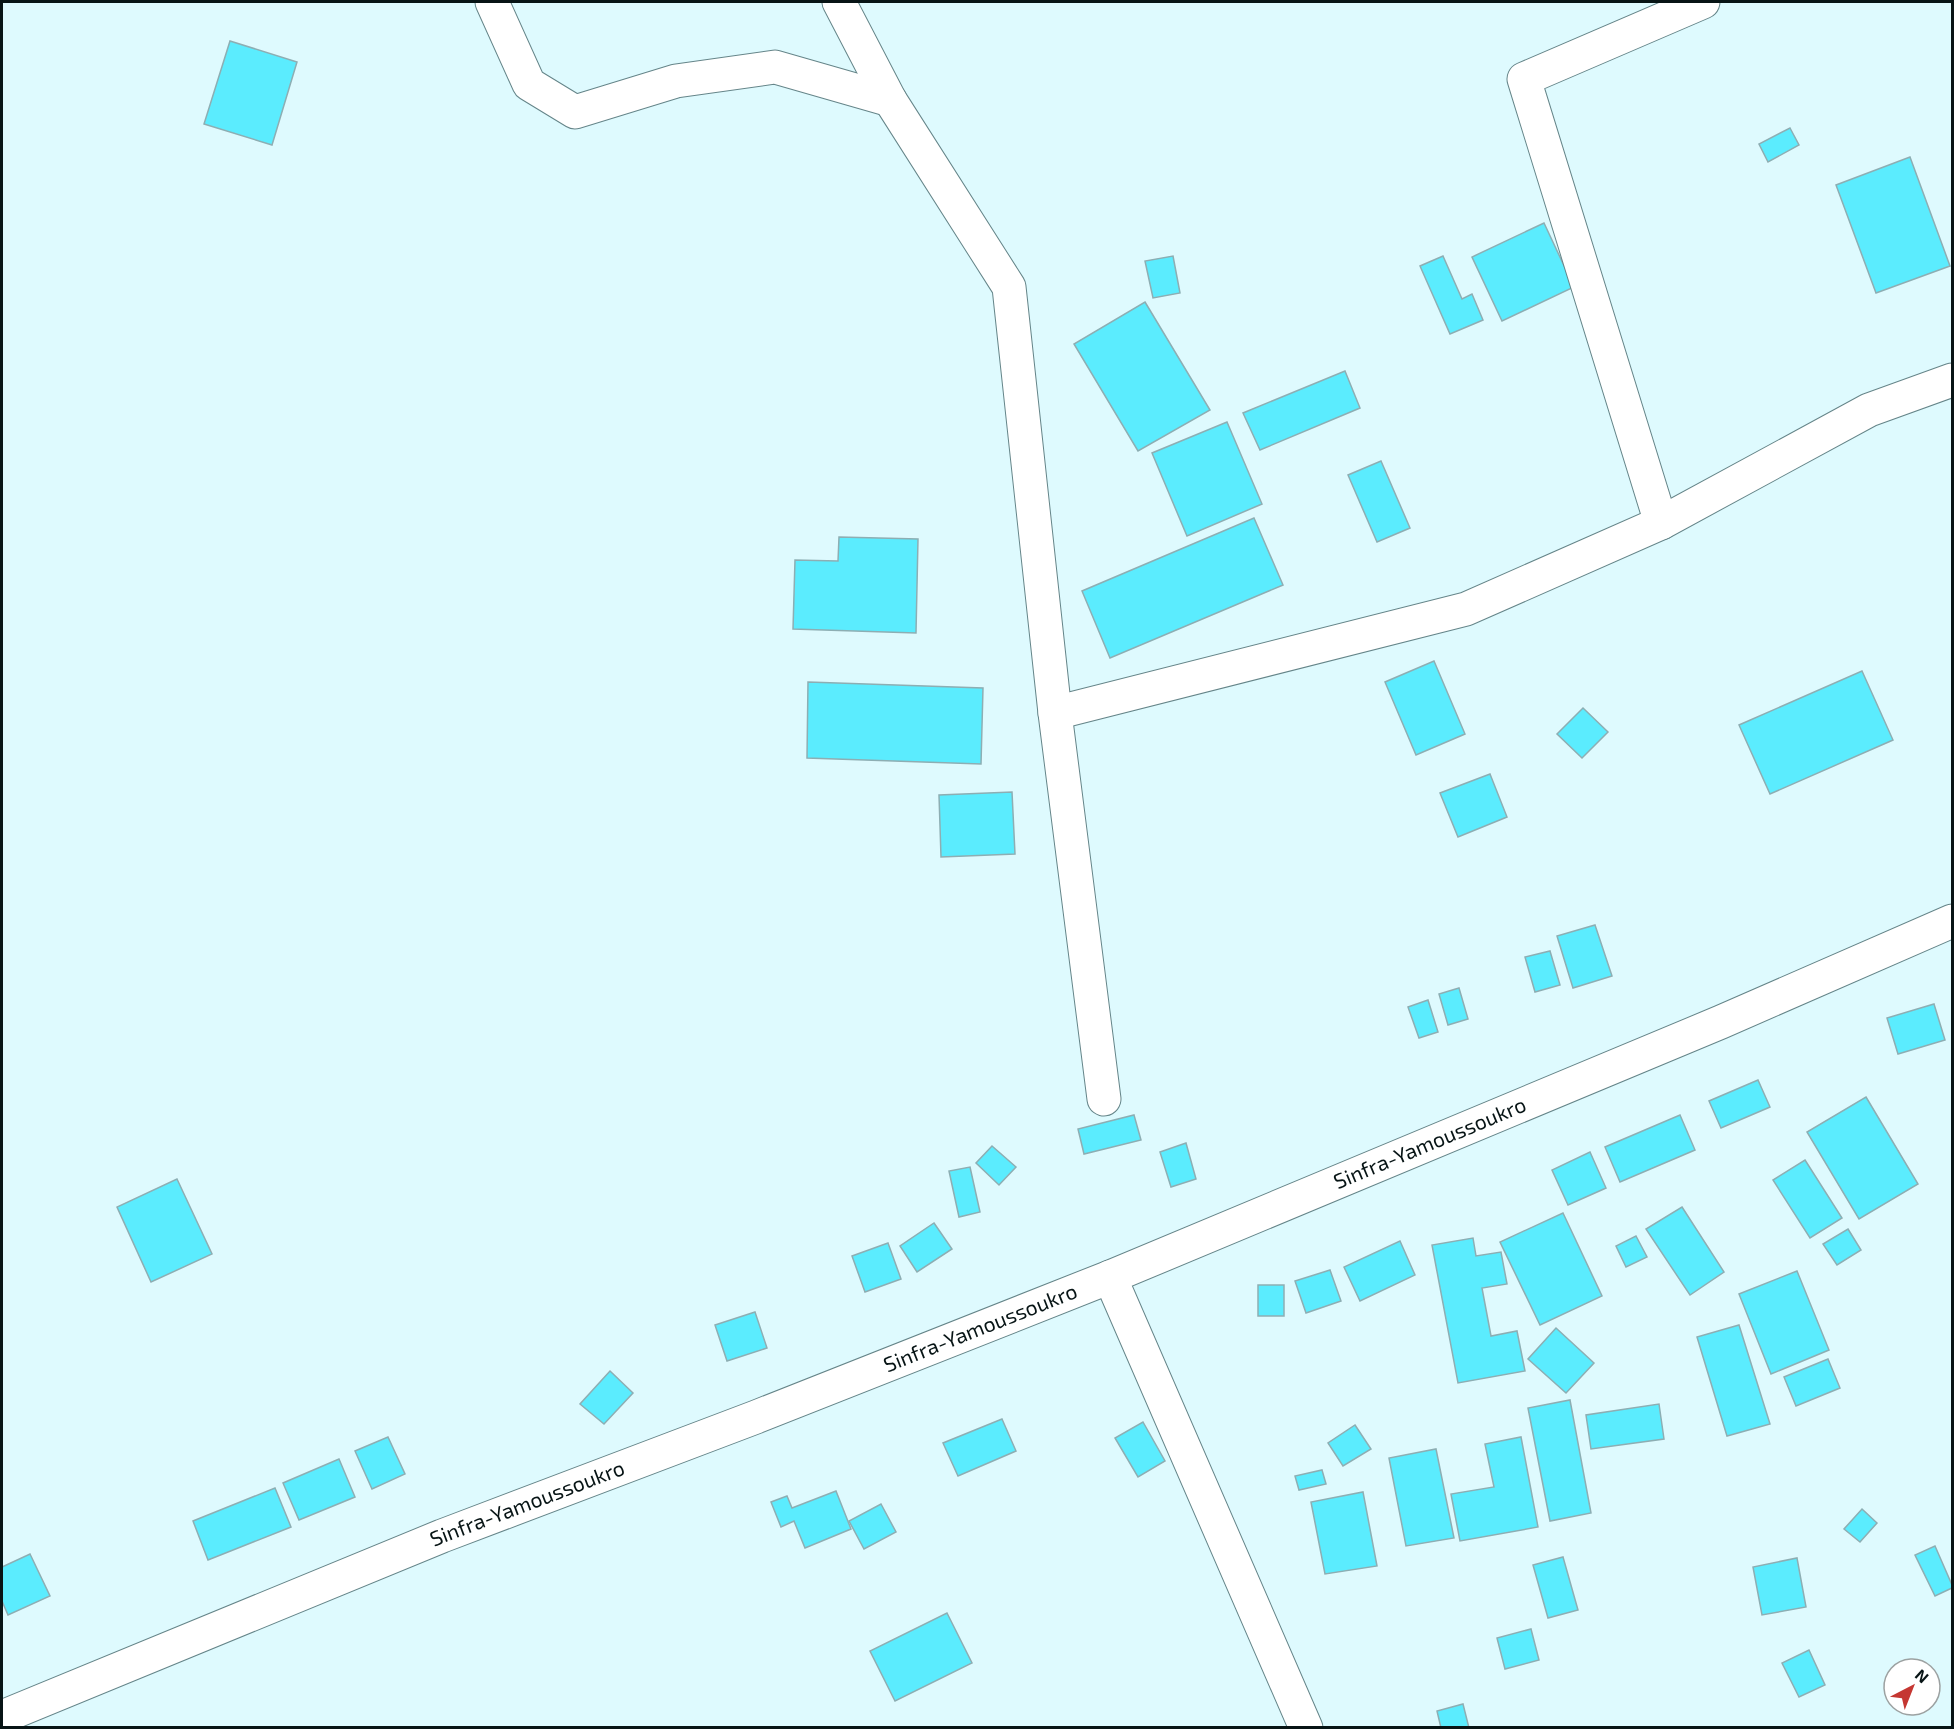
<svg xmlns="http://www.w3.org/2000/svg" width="1954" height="1729" viewBox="0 0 1954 1729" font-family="'Exo 2',sans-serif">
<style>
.building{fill:#5becfe;stroke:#8daeb3;stroke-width:1.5}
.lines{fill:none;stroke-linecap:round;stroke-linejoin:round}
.street-casing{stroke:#658589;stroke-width:35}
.secondary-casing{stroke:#658589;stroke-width:35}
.street{stroke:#fff;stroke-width:33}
.secondary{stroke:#fff;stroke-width:33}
.labels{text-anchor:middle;stroke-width:4.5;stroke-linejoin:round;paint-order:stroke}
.street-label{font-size:21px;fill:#071415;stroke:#fff}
</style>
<rect width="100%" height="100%" fill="#defafe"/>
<g class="building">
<polygon points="230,41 297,62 272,145 204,124"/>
<polygon points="1790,128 1799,145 1768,162 1759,144"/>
<polygon points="1910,157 1950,266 1876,293 1836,185"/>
<polygon points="1544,223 1574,287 1502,321 1472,257"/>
<polygon points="1173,256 1180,293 1153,298 1145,261"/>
<polygon points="1443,256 1462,299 1472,294 1483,320 1450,334 1420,266"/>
<polygon points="1145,302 1210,410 1138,451 1074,344"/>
<polygon points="1345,371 1360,408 1260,450 1243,413"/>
<polygon points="1227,422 1262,504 1187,536 1152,453"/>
<polygon points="1381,461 1410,528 1377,542 1348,475"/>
<polygon points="1254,518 1283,585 1110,658 1082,591"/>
<polygon points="839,537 918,539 916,633 793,629 795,560 838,561"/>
<polygon points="1434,661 1465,734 1416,755 1385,682"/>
<polygon points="1862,671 1893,740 1770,794 1739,725"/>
<polygon points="808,682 983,688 981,764 807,758"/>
<polygon points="1583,708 1608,732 1582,758 1557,734"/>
<polygon points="1490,774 1507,817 1458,837 1440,793"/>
<polygon points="1012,792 1015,854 941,857 939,795"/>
<polygon points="1595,925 1612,976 1573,988 1557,936"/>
<polygon points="1550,951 1560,985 1535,992 1525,957"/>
<polygon points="1459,988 1468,1019 1448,1025 1439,994"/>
<polygon points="1428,1000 1438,1032 1419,1038 1408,1007"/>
<polygon points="1934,1004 1945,1040 1898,1054 1887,1018"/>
<polygon points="1758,1080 1770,1107 1721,1128 1709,1101"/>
<polygon points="1866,1097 1918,1184 1859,1219 1807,1132"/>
<polygon points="1134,1115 1141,1140 1084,1154 1078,1129"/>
<polygon points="1680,1115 1695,1150 1620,1182 1605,1147"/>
<polygon points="1186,1143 1196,1179 1171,1187 1160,1152"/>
<polygon points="992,1146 1016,1167 999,1185 976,1163"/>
<polygon points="1590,1152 1606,1188 1568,1205 1552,1170"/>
<polygon points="1805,1160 1842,1218 1810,1238 1773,1180"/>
<polygon points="970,1167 980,1212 959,1217 949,1171"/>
<polygon points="177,1179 212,1254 151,1282 117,1207"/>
<polygon points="1682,1207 1724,1272 1690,1295 1646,1229"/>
<polygon points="1563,1213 1602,1296 1540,1325 1500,1242"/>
<polygon points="934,1223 952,1249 917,1272 900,1246"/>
<polygon points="1848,1229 1861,1250 1837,1265 1823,1244"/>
<polygon points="1636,1236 1647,1257 1626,1267 1616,1246"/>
<polygon points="1473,1238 1476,1256 1501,1252 1507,1284 1482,1288 1491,1336 1517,1331 1525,1371 1458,1383 1432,1245"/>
<polygon points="1400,1241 1415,1275 1360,1301 1344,1267"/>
<polygon points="888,1243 901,1279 865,1292 852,1256"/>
<polygon points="1330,1270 1341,1301 1306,1313 1295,1281"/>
<polygon points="1797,1271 1829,1350 1771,1374 1739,1294"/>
<rect x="1258" y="1285" width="26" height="31"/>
<polygon points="755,1312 767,1348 727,1361 715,1325"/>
<polygon points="1739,1325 1770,1424 1727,1436 1697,1337"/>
<polygon points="1556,1328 1594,1363 1566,1393 1528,1359"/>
<polygon points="1828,1359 1840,1388 1796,1406 1784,1377"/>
<polygon points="610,1371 633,1393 604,1424 580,1404"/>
<polygon points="1570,1400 1591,1513 1550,1521 1528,1408"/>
<polygon points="1659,1404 1664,1439 1591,1449 1586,1415"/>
<polygon points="1002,1419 1016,1451 958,1476 943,1443"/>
<polygon points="1143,1422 1165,1461 1138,1477 1115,1438"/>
<polygon points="1355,1425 1371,1449 1343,1466 1328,1443"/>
<polygon points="388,1437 405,1474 372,1489 355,1451"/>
<polygon points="1521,1437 1538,1527 1460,1541 1451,1494 1494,1487 1485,1444"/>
<polygon points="1436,1449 1454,1538 1406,1546 1389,1458"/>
<polygon points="339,1459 355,1497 299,1520 283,1483"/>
<polygon points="1322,1470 1326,1484 1299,1490 1295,1476"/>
<polygon points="275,1488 291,1527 208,1560 193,1521"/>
<polygon points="836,1491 851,1529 805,1548 794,1521 781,1527 771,1502 787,1496 792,1508"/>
<polygon points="1363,1492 1377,1566 1325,1574 1311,1502"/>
<polygon points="881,1504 896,1532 864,1549 849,1521"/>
<polygon points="1862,1509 1877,1523 1860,1542 1844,1529"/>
<polygon points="1935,1546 1952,1585 1952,1588 1935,1596 1915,1555"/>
<polygon points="30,1554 50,1596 8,1615 2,1601 2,1567"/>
<polygon points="1563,1557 1578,1610 1548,1618 1533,1565"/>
<polygon points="1797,1558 1806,1607 1762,1615 1753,1567"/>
<polygon points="947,1613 972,1663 895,1701 870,1651"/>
<polygon points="1531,1629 1539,1660 1505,1669 1497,1638"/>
<polygon points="1809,1650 1825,1685 1799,1697 1782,1663"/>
<polygon points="1463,1704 1469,1728 1441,1728 1437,1711"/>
</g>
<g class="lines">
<g class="street-casing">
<g id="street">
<polyline points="492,2 529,84 575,112 676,81 775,67 890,100"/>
<polyline points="839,2 890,100 1009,287 1055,713 1104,1099"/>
<polyline points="1661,523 1524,79 1703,2"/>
<polyline points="1055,713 1466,609 1661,523 1869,410 1952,380"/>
</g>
</g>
<g class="secondary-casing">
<g id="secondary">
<polyline points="1110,1277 1306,1728"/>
<path id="s1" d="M2,1717L442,1536L756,1417L1110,1277L1721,1022L1952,921"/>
</g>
</g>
<use href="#street" class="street"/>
<use href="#secondary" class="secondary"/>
</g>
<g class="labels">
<g class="street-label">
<text dy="7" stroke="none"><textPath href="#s1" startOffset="1539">Sinfra-Yamoussoukro</textPath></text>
<text dy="7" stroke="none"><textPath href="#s1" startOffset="1053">Sinfra-Yamoussoukro</textPath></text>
<text dy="7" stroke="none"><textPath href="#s1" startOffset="567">Sinfra-Yamoussoukro</textPath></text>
</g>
</g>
<rect width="1954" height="1729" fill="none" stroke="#071415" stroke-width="6"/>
<g transform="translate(1912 1687) rotate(42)"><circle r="28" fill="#ffffff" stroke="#9ca1a1" stroke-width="1.5"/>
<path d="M0-4.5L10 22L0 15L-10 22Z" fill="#c53732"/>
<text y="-9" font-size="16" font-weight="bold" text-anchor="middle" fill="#071415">N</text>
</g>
</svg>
